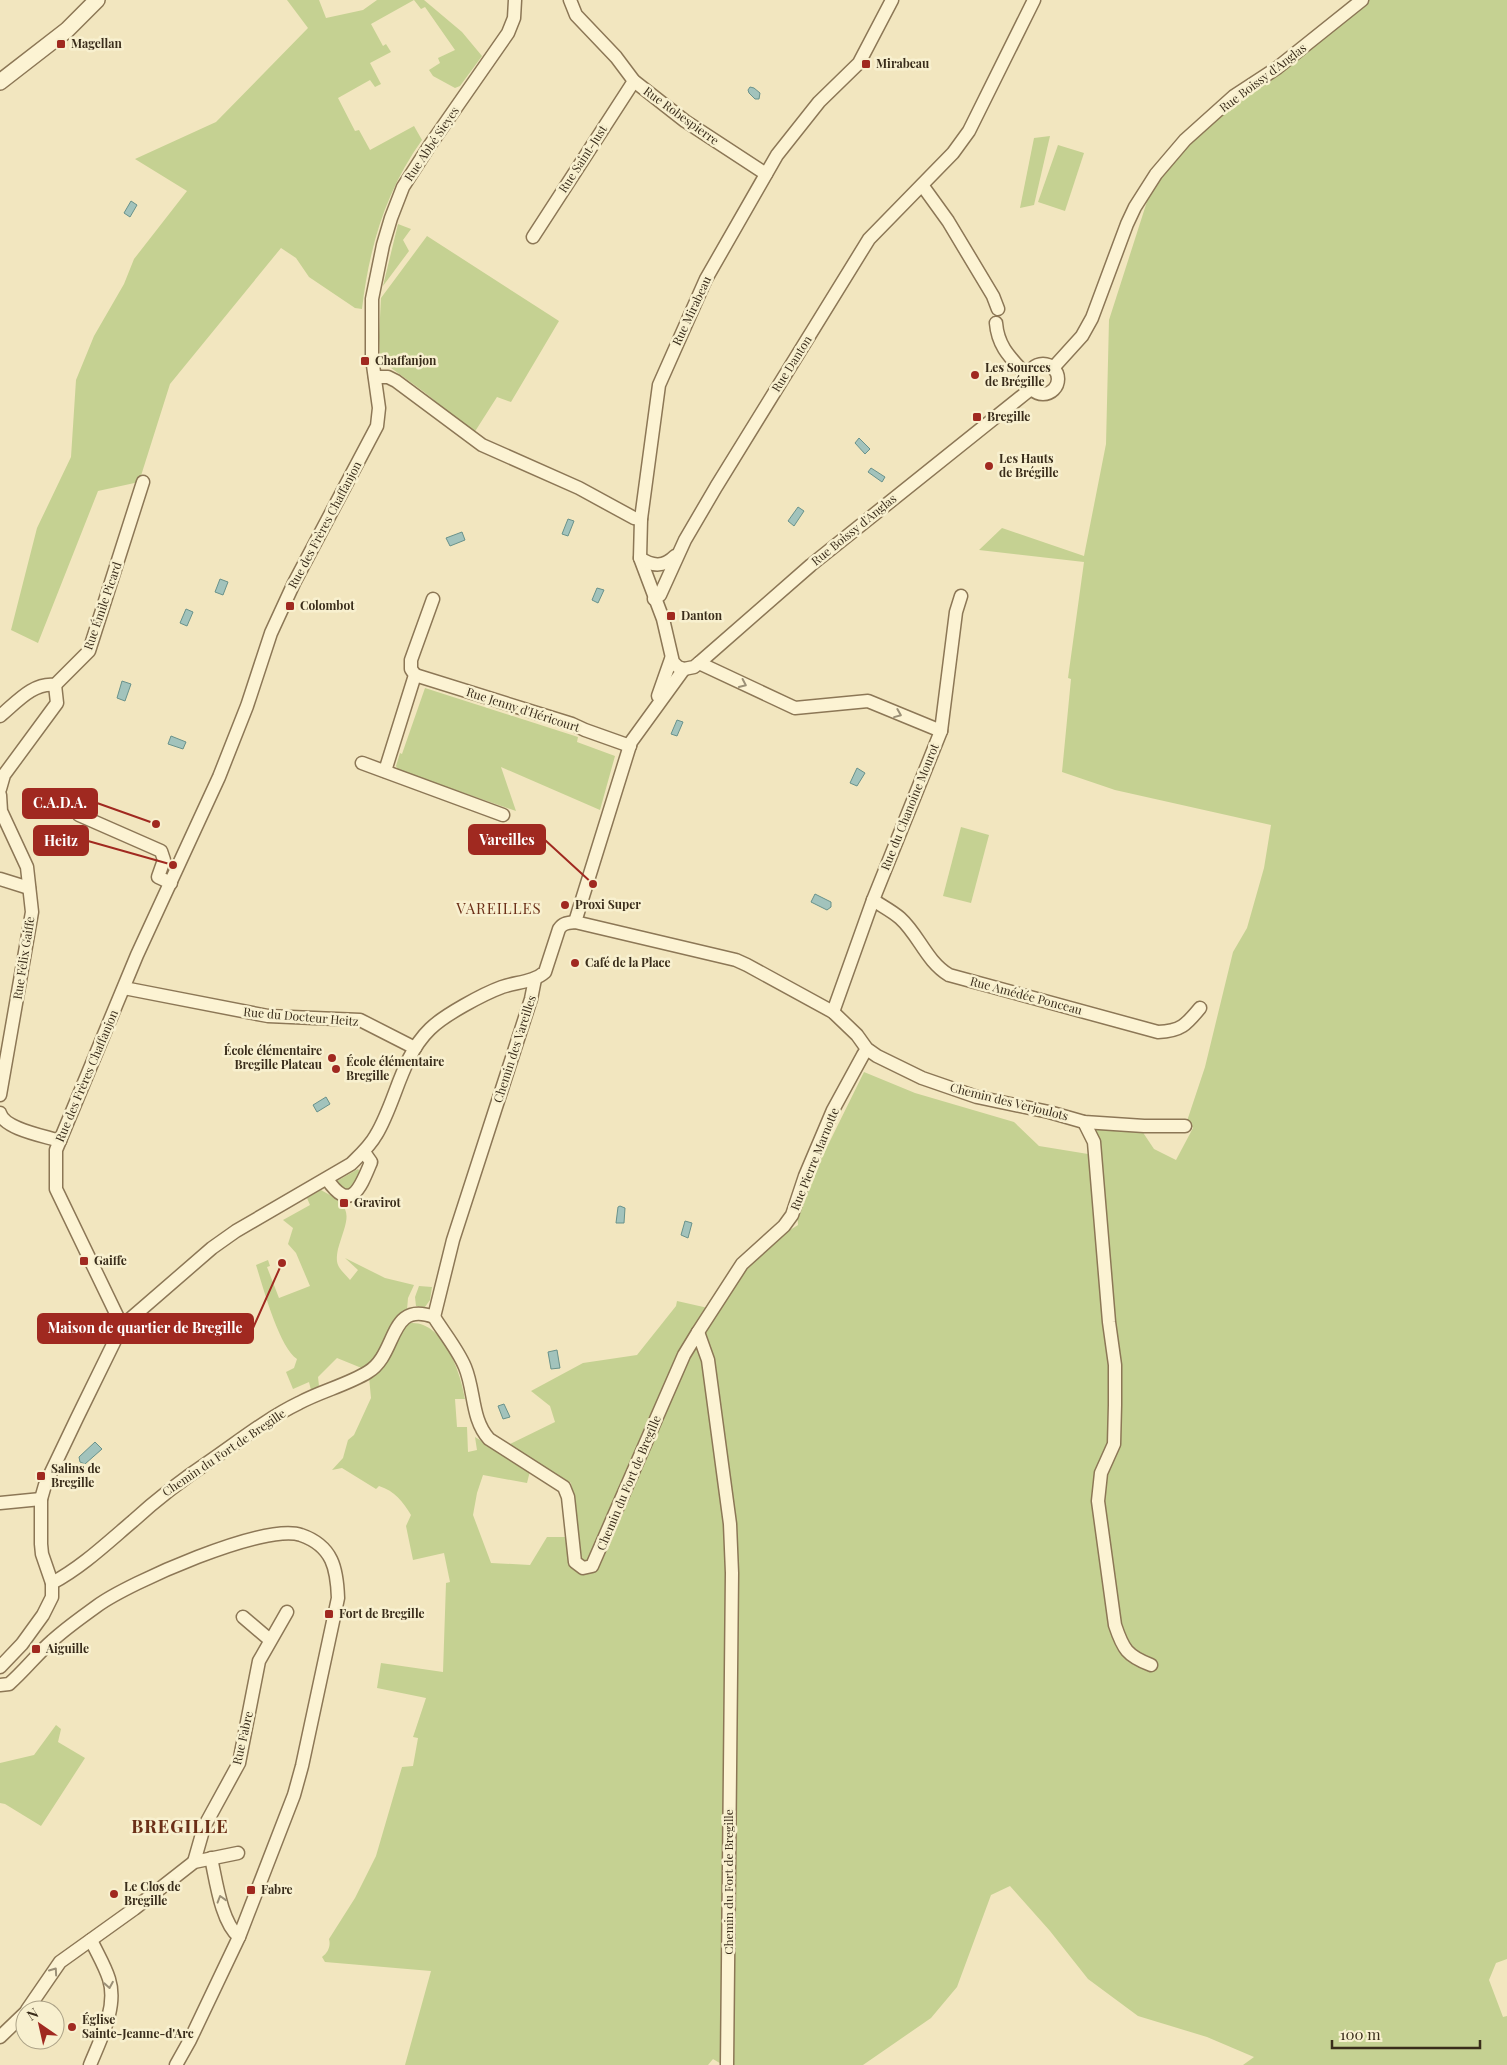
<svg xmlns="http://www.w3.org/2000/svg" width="1507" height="2065" viewBox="0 0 1507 2065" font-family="'Playfair Display',serif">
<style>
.green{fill:#c5d192}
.water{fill:#a2c3bc;stroke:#69928b}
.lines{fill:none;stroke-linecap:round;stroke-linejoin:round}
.minor-casing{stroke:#8c7756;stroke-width:15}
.tertiary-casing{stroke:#8c7756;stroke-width:18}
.minor{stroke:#fcf3d3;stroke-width:12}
.tertiary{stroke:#fcf3d3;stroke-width:15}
.oneway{stroke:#9b9077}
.poi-dot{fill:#a02920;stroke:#f8f0cf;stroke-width:2}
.labels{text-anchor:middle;stroke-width:5;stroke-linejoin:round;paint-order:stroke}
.poi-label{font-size:12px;font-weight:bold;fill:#3a2d1b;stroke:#f8f0cf;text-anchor:start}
.street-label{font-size:12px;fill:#3a2d1b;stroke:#f8f0cf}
.quarter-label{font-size:15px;letter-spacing:1px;fill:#6b2f17;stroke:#f8f0cf}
.district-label{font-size:18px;font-weight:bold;letter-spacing:1px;fill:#6b2f17;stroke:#f8f0cf}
.leader{fill:none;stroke:#a02920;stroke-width:2}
.callout-dot{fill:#a02920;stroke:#f8f0cf;stroke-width:2}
.callout{fill:#a02920;stroke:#a02920;stroke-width:2}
.callout-label{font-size:14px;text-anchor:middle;font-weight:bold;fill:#fff}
</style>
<rect width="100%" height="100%" fill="#f2e6bf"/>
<g class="green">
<path d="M287,0H319L326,18L363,10L377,0H414L371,24L383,46L386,44L391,52L370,63L381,84L375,87L370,80L338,98L355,131L359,130L370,150L414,126L422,140C386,190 369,248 362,309L355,308L309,277L296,258L281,248L170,384L139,482L98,491L38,643L11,630L37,528L71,457L76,380L94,336L124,284L134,259L187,191L135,159L216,122L308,28Z"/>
<polygon points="414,0 424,0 462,32 482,56 460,86 455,88 433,76 429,70 440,63 438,58 455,50 425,7 421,9"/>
<path d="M1361,0H1507V1959L1496,1963L1489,1980L1503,2017L1507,2016V2065H1243L1254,2057L1207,2037L1138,2016L1088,1979L1050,1931L1010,1886L991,1895L957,1987L931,2018L863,2065H723L713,2059L708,2065H405L431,1971L325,1962L322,1957C328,1953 331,1946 329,1939L355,1898L376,1856L402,1767L413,1766L418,1738L413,1737L426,1698L377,1688L381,1663L443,1672L446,1583L450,1582L444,1553L413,1560L406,1526L411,1515C403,1502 395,1491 379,1486L376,1489L342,1468L332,1470L343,1458L348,1440L354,1435L371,1398L369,1377L386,1364L401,1332L404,1327L410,1323C443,1320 461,1373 465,1399H455L457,1427H467L468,1452L477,1450L475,1437L530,1471L527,1483L483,1475L477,1493L473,1515L491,1563L530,1565L547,1537H565L577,1534L571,1483L508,1445L555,1422L550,1406L531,1391L583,1363L637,1355L676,1306L677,1301L708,1308L768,1244L798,1225L797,1208L864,1072L915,1093L1014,1122L1039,1146L1088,1154L1086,1128H1140L1154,1149L1176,1160L1193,1128L1187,1121L1205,1067L1233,952L1247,928L1264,868L1271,825L1115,790L1062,772L1071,679L1068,678L1084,562L979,550L1002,528L1084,556L1106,444L1109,320L1151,189L1184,148L1245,95Z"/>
<polygon points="1050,136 1034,205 1020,208 1034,138"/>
<polygon points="1058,145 1084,153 1065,211 1038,202"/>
<polygon points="398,224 411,229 403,240 409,251 383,286"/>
<polygon points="427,236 559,321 511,402 497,397 474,433 424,392 387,365 380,354 379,337 381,298"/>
<polygon points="425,688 578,737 577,742 615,756 600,810 501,767 516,811 398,770 396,766 400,753 402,754"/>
<polygon points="961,827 989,835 971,903 943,896"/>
<polygon points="358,1169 360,1172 356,1185 345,1191 336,1184 337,1181"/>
<path d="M321,1190C356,1209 348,1215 338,1249C337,1254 336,1260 338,1265C340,1270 346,1275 350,1280L358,1270L345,1258L385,1278L414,1285L408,1298L407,1310L392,1324L380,1356L364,1369L337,1358L318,1377L319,1386L311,1390L309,1382L293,1389L286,1372L294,1368L297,1359C279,1347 263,1287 256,1265L268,1260L270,1266L267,1267L279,1298L310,1286L296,1253L288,1244L293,1228L283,1220L310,1205L307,1198Z"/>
<polygon points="419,1286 432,1287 430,1300 425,1307 416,1306 415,1297"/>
<polygon points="56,1725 61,1729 58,1742 85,1758 41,1826 5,1804 0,1803 0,1763 34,1755"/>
</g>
<g class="water">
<polygon points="750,87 754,88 760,93 759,99 755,99 749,93 748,90"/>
<polygon points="131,201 137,205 130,217 124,213"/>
<polygon points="859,438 870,449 865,454 855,443"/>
<polygon points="871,468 885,477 882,482 868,472"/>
<polygon points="798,507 804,511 794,526 788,521"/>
<polygon points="568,519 574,521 568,536 562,534"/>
<polygon points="462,532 465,540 450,546 446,538"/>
<polygon points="220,579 228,582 223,595 215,592"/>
<polygon points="597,588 604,590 598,603 592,600"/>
<polygon points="186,609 193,612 187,626 180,623"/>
<polygon points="122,681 131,684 125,701 117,698"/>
<polygon points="677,720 683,722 677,736 671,734"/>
<polygon points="171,736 186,742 183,749 168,744"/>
<polygon points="857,768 865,773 857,786 850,783"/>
<polygon points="815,894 831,902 831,907 827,910 811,902"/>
<polygon points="326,1097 330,1104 317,1112 313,1105"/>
<polygon points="620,1206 625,1208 624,1223 616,1223 618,1207"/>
<polygon points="685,1221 692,1223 688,1238 681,1235"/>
<polygon points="557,1350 560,1368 551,1369 548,1352"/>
<polygon points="504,1404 510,1417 503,1419 498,1406"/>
<polygon points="95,1442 102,1449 85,1464 80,1462 79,1457"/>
</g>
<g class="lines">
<g class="minor-casing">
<g id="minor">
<polyline points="570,0 576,15 616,57 634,81 685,121 766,174"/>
<polyline points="892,0 859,63 819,102 777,155 706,279 659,385 641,519 640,558 663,619 673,662 678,667 684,669 694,667 699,663 811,565 1032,388"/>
<polyline points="922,185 948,221 993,296 998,309"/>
<polyline points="533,237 634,81"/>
<path d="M996,323C998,348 1012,359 1028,377"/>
<circle cx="1043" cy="379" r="15"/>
<polyline points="1053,368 1082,336 1092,318 1127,224 1135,207 1156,174 1185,140 1234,96 1277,68 1362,0"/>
<polyline points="375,377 388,377 396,381 482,445 579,488 634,518 641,519"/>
<path d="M640,558C653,567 664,567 675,556"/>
<polyline points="654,599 660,595 685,540 716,487 869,239 953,153 969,131 1034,0"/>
<polyline points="699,663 795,708 868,701 941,731"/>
<polyline points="415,675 572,724 585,730 630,746"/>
<polyline points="55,685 89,651 143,482"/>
<polyline points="658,696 671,659"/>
<path d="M0,716C16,703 33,682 55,685"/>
<polyline points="362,763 503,815"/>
<polyline points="385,771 415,675 411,669 411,660 433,599"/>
<polyline points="0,789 4,775 57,703 55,685"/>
<polyline points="0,795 1,811 27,867 32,912 0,1095"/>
<polyline points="79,815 161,851 164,860 158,877 171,883"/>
<polyline points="0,879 29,888"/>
<path d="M873,900C882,906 892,911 900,918C919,935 926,961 949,975L1158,1032C1181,1031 1186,1025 1200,1008"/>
<polyline points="575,922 631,742 684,669"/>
<polyline points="124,988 268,1016 360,1020 415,1048"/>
<polyline points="833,1012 873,900 941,731 956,612 961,596"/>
<path d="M0,1113C4,1129 45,1136 60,1141"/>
<path d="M1084,1122L1094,1142L1109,1322L1115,1365V1405L1114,1444L1101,1473L1098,1501L1115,1625C1123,1649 1127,1656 1151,1665"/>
<path d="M327,1179C351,1215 361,1186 371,1162L364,1152"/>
<polyline points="434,1317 453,1240 531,999 535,979"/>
<polyline points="122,1326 56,1189 56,1150 137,955 219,777 247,706 271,633 294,583 377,426 379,408 372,358 372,299 383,245 391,218 403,187 430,145 508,33 514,18 515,0"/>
<polyline points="698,1332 742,1264 784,1226 792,1215 805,1176 833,1110 863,1055 867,1049"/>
<polyline points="0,1503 41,1499"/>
<path d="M52,1583C82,1567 107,1543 133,1521C157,1499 183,1479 210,1461C239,1441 268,1418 299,1403C321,1391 347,1385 368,1372C398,1354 388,1300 434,1317C444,1333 458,1350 465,1367C475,1391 471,1419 489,1439L564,1487L568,1497L575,1562L583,1568L592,1566L684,1355L698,1332L708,1360L730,1524L732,1573L727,2065"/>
<polyline points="243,1617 270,1640"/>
<path d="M0,1667L22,1644L43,1615L52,1597V1583L42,1554L41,1544V1499L45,1485L77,1418L122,1326L212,1248L236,1231L351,1164C360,1155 370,1146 376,1135C396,1102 401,1057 430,1029C444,1015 483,994 502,987C517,982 534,982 545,972L559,929C563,923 567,923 575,922L736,960L747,965L833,1012L857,1035L867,1049L877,1056L922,1078L977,1097L1049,1112L1084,1122L1144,1126H1185"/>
<path d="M0,1685L9,1684C25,1670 37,1654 52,1641C66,1628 82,1617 97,1606C128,1583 266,1522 301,1535C333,1546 337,1569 338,1598L302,1766L294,1795L239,1937L190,2040L176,2065"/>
<path d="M211,1858C216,1880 221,1922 239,1937"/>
<polyline points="194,1862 204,1827 239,1763 259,1661 287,1612"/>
<polyline points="27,2010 60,1962 134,1909 194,1862 238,1853"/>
<polyline points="0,2037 25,2013"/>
<path d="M90,2065C100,2040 118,2007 109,1979C105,1966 97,1953 91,1940"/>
</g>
</g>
<g class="tertiary-casing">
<polyline id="tertiary" points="0,82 67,30 97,0"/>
</g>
<use href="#minor" class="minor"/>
<use href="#tertiary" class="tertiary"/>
</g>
<defs><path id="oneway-chevron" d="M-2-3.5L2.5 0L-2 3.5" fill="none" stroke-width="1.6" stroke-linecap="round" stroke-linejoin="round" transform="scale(1.25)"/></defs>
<g class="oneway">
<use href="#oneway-chevron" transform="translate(743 684) rotate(25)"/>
<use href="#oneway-chevron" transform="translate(898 714) rotate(22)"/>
<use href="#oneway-chevron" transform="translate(221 1899) rotate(-107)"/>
<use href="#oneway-chevron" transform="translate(54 1971) rotate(-55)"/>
<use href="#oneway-chevron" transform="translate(109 1985) rotate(80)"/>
</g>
<g class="poi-dot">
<rect x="56" y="39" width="10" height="10" rx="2.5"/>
<rect x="861" y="59" width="10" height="10" rx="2.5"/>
<rect x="360" y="356" width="10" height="10" rx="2.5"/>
<circle cx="975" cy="375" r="5"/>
<rect x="972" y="412" width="10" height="10" rx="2.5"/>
<circle cx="989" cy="466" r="5"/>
<rect x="285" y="601" width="10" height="10" rx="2.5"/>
<rect x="666" y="611" width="10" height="10" rx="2.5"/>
<circle cx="565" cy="905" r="5"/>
<circle cx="575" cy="963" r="5"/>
<circle cx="332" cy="1058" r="5"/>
<circle cx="336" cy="1069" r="5"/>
<rect x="339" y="1198" width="10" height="10" rx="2.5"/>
<rect x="79" y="1256" width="10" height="10" rx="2.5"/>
<rect x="36" y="1471" width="10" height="10" rx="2.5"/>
<rect x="324" y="1609" width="10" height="10" rx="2.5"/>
<rect x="31" y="1644" width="10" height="10" rx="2.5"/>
<rect x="246" y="1885" width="10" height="10" rx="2.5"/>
<circle cx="114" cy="1894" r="5"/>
<circle cx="72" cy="2027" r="5"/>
</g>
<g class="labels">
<g class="poi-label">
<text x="71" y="48">Magellan</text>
<text x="876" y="68">Mirabeau</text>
<text x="375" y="365">Chaffanjon</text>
<text x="985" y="372">Les Sources<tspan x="985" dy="14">de Brégille</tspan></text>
<text x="987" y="421">Bregille</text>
<text x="999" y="463">Les Hauts<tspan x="999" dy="14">de Brégille</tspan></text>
<text x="300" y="610">Colombot</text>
<text x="681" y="620">Danton</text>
<text x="575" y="909">Proxi Super</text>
<text x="585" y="967">Café de la Place</text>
<text x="322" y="1055" text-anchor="end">École élémentaire<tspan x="322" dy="14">Bregille Plateau</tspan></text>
<text x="346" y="1066">École élémentaire<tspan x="346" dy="14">Bregille</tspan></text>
<text x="354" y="1207">Gravirot</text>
<text x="94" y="1265">Gaiffe</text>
<text x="51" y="1473">Salins de<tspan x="51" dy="14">Bregille</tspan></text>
<text x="339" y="1618">Fort de Bregille</text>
<text x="46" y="1653">Aiguille</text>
<text x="124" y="1891">Le Clos de<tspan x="124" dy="14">Bregille</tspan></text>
<text x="261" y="1894">Fabre</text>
<text x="82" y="2024">Église<tspan x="82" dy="14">Sainte-Jeanne-d'Arc</tspan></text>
</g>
<g class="street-label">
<text transform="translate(1263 78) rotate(-37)" y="4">Rue Boissy d'Anglas</text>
<text transform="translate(681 116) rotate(36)" y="4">Rue Robespierre</text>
<text transform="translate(432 144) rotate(-56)" y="4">Rue Abbé Sieyes</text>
<text transform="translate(583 159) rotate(-57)" y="4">Rue Saint-Just</text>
<text transform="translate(692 311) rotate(-65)" y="4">Rue Mirabeau</text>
<text transform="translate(792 364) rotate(-58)" y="4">Rue Danton</text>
<text transform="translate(325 525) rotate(-62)" y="4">Rue des Frères Chaffanjon</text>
<text transform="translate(854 530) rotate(-39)" y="4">Rue Boissy d'Anglas</text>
<text transform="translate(103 606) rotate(-71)" y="4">Rue Émile Picard</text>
<text transform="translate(523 710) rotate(18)" y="4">Rue Jenny d'Héricourt</text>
<text transform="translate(910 807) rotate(-68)" y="4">Rue du Chanoine Mourot</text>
<text transform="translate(24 958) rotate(-81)" y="4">Rue Félix Gaiffe</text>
<text transform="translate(1026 996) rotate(15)" y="4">Rue Amédée Ponceau</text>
<text transform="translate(301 1017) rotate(5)" y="4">Rue du Docteur Heitz</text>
<text transform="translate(515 1049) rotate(-72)" y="4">Chemin des Vareilles</text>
<text transform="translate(87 1076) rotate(-67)" y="4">Rue des Frères Chaffanjon</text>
<text transform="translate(1009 1102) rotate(14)" y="4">Chemin des Verjoulots</text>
<text transform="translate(815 1159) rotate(-68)" y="4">Rue Pierre Marnotte</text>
<text transform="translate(224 1453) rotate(-34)" y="4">Chemin du Fort de Bregille</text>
<text transform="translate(629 1483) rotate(-67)" y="4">Chemin du Fort de Bregille</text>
<text transform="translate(243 1738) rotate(-77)" y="4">Rue Fabre</text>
<text transform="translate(729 1882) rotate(-90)" y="4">Chemin du Fort de Bregille</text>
</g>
<g class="quarter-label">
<text x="499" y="914">VAREILLES</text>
</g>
<g class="district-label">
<text x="180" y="1833">BREGILLE</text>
</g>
</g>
<path class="leader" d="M156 824L97 803M593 884L545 840M173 865L88 841M282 1263L253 1328"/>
<g class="callout-dot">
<circle cx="156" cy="824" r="5"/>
<circle cx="593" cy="884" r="5"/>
<circle cx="173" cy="865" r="5"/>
<circle cx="282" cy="1263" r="5"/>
</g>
<g class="callout">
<rect x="23" y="789" width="74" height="29" rx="5"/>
<rect x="469" y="825" width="76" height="29" rx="5"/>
<rect x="34" y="826" width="54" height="29" rx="5"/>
<rect x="38" y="1314" width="215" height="29" rx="5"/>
</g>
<g class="callout-label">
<text x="60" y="808">C.A.D.A.</text>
<text x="507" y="845">Vareilles</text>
<text x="61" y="846">Heitz</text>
<text x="145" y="1333">Maison de quartier de Bregille</text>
</g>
<g transform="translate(40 2025) rotate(326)"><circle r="24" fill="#f8f0cf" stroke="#aca287"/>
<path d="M0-4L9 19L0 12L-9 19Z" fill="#a02920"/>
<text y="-8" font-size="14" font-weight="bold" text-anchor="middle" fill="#3a2d1b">N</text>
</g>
<path d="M1332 2040v8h148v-8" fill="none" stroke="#3a2d1b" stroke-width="2.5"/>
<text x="1340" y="2040" font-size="15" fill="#3a2d1b" stroke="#f8f0cf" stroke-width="4" paint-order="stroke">100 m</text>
</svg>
